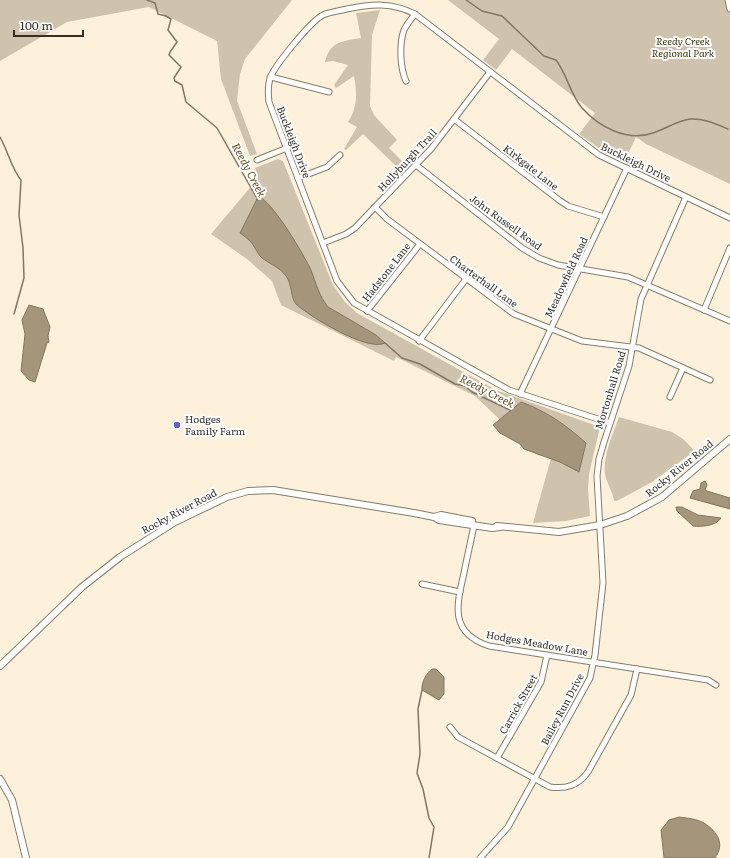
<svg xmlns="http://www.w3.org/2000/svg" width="730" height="858" viewBox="0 0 730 858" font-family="Literata,serif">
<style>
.green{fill:#d0c3ae}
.water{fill:#a5957a;stroke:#837761}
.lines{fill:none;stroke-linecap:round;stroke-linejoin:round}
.stream{stroke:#837761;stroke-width:1.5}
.minor-casing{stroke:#877c69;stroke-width:7}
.tertiary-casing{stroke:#877c69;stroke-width:8}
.minor{stroke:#fff;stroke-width:5}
.tertiary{stroke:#fff;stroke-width:6}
.poi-dot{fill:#625fd8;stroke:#fff;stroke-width:1.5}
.labels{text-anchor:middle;stroke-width:4;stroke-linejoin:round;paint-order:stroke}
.park-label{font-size:10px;font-style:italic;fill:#45330e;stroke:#fff}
.street-label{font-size:10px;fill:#343028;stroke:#fff}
.poi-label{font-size:10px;fill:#343028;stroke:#fff;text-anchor:start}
.water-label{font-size:11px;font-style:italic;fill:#674e1f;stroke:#fff}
</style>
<rect width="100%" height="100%" fill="#fef1dc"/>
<g class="green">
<polygon points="0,0 292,0 245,59 240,74 237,101 257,154 250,156 221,79 217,41 149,7 67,22 0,61"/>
<polygon points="448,0 730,0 730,184 646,144 636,137 624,162 603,151 579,134 595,113 512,49 496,70 483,60 499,39"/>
<path d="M380,10L372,35L370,106L374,115L397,140L389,148L407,166L401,171L363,134L346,150L344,149L357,127L348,122C358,107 357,93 354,76L336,88L334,85L348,65L333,61L325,62C330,41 343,41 361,38L356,13Z"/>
<polygon points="278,159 283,161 333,285 345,302 357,313 496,390 600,427 589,474 588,489 590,516 566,521 533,523 551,458 537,455 475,396 396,357 394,361 281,305 272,281 247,259 211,234 258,178 255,168"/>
<path d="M619,417L672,432L683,439L695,451L652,482L617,501H614C613,491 606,483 605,474C603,455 613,434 619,417Z"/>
</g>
<g class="water">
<path d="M258,197C271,198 305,257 311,270C316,283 319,296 328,307L376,335L385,343C368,352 310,317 296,304C291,299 292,284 286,276C279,266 268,264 260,256C256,251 254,245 250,241C247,238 244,236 240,233Z"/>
<polygon points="29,305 43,309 50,327 48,336 49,342 47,343 35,382 29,380 21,371 25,334 22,320"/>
<path d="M521,402C546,411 566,425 586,443L579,472L560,462L524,449L520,444L500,433L493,425Z"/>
<polygon points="705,481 707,485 705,490 707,491 730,498 730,509 690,498 693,491 700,489 701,483"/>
<path d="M676,507H682L698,515L721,518C716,526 702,527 693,526L677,511Z"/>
<path d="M432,669H436L444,677V694L439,700L422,690C421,684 426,673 432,669Z"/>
<path d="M679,817C687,818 697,819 704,823C718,832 725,844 715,858H664L661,830L669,820Z"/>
</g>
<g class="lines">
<g class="stream">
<polyline points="147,0 155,3 158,14 166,16 171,19 168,30 177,42 170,52 169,55 181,67 174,78 175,81 182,85 186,102 217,128 258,200"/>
<path d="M466,0L482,11L502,16L544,56L556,60C567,74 570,94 582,108C599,127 627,142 653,133C666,129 676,121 690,119C703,118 716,124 728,129"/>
<path d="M0,137C8,151 12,170 21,180L19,215L23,248L24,278L14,314"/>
<polyline points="385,343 402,358 420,364 455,384 465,386 472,392 510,410"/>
<polyline points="422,690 418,709 420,754 417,773 423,789 429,818 434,827 429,858"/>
</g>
<g class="minor-casing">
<g id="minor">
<polyline points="728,0 730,9"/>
<polyline points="271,77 329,92"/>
<path d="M406,81C400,68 399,44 404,30C407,24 411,19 415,14"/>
<polyline points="454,119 559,200 568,206 604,217"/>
<polyline points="257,160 287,148"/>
<polyline points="416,165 522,248 539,258 558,265 628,277 730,321"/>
<polyline points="298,178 327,167 340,155"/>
<polyline points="375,207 387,219 514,314 582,341 639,348 710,380"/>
<polyline points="323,243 346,234 355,228 375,207 431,149 490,72"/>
<polyline points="704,310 730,248"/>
<polyline points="367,311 420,244"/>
<polyline points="419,341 466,279"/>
<polyline points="520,394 627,168"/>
<polyline points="670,397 683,368"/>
<path d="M610,423L509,390L354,303L337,281L269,102C268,94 268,85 270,78C275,65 311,21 323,15C330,12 339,11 347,9C371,4 392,2 415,14L599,155L730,218"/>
<path d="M474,525C471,541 467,557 464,573C456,607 450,633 489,646L708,680L716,685"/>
<polyline points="422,584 460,592"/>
<path d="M450,727L458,737L550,787C566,789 578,786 588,772L631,695L637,669"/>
<polyline points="497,758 541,682 547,655"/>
<polyline points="480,858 508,827 590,678 595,655 603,583 597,476 599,459 604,442 629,366 641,299 686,197"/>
</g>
</g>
<g class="tertiary-casing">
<g id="tertiary">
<polyline points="434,517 441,515 472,521"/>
<polyline points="497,526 559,532 600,525 627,516 662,497 730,439"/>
<polyline points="0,666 82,587 120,557 175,522 227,497 248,491 273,490 414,513 434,517 439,520 492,528 500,527"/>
<polyline points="0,779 12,800 26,858"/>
</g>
</g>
<use href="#minor" class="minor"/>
<use href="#tertiary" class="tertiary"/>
</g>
<circle class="poi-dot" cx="177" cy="425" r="4"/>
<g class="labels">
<g class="park-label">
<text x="683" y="45">Reedy Creek<tspan x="683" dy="12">Regional Park</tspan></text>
</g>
<g class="street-label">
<text transform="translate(294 142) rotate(69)" y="4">Buckleigh Drive</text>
<text transform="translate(407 160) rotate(-47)" y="4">Hollyburgh Trail</text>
<text transform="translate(636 162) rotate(26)" y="4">Buckleigh Drive</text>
<text transform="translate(531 167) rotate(38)" y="4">Kirkgate Lane</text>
<text transform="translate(506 222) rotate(36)" y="4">John Russell Road</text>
<text transform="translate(386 272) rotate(-52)" y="4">Hadstone Lane</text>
<text transform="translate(566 277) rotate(-65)" y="4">Meadowfield Road</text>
<text transform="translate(484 281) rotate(36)" y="4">Charterhall Lane</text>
<text transform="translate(610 390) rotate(-73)" y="4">Mortonhall Road</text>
<text transform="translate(679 468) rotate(-39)" y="4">Rocky River Road</text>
<text transform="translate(179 511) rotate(-28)" y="4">Rocky River Road</text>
<text transform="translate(537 643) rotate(10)" y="4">Hodges Meadow Lane</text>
<text transform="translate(518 704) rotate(-61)" y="4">Carrick Street</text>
<text transform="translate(562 709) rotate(-62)" y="4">Bailey Run Drive</text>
</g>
<g class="poi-label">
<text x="185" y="423">Hodges<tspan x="185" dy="12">Family Farm</tspan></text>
</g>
<g class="water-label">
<text transform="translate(249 170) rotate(62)" y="4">Reedy Creek</text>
<text transform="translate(487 391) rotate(27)" y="4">Reedy Creek</text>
</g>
</g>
<path d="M14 30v6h69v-6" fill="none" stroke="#343028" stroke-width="2"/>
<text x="20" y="30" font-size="12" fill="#343028" stroke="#ffffff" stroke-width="3" paint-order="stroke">100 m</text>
</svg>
